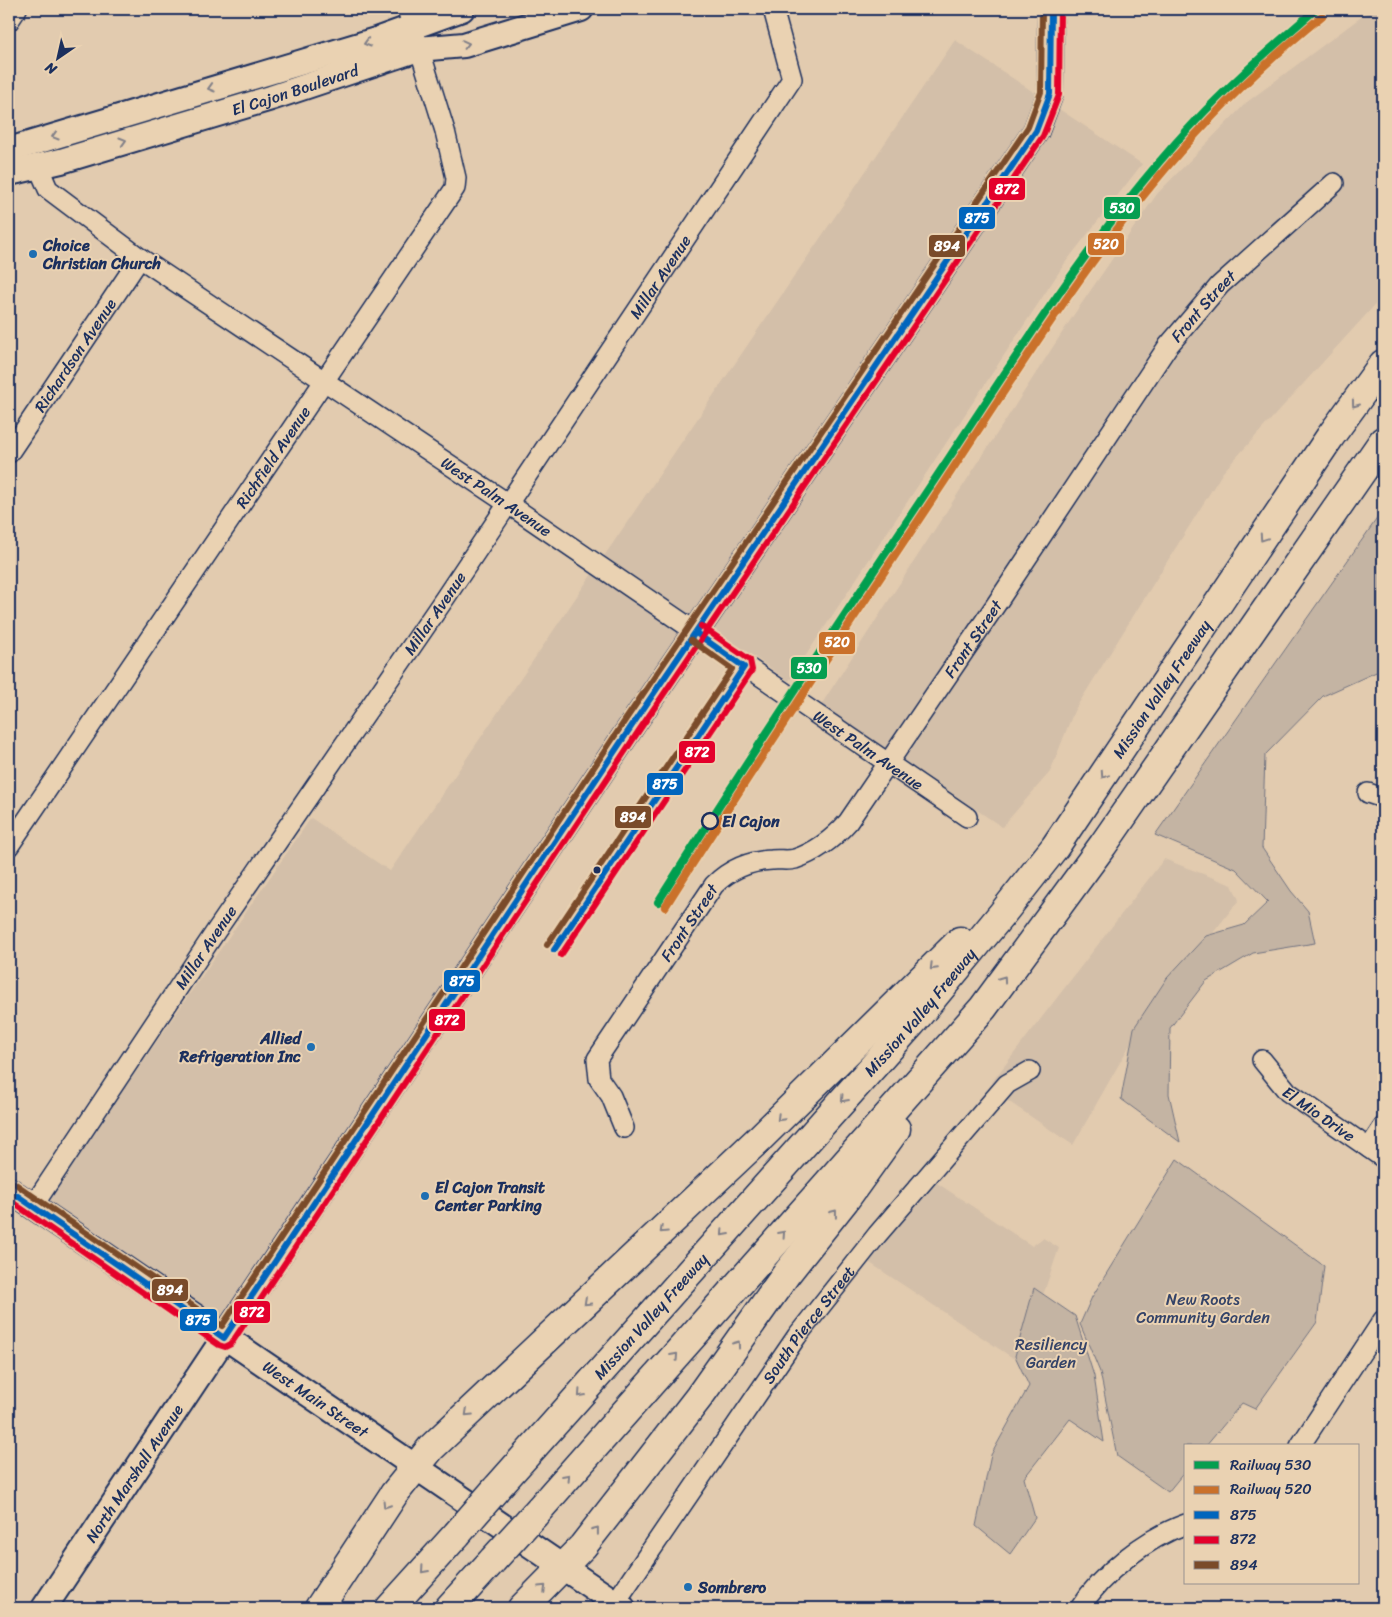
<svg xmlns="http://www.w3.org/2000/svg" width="1392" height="1617" viewBox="0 0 1392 1617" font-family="Sriracha,sans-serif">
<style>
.built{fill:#d3bfa9}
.green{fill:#c4b4a3;stroke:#707280}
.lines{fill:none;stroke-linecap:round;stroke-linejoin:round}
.minor-casing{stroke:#1b2f5e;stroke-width:22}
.major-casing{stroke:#1b2f5e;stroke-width:28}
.highway-casing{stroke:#1b2f5e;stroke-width:31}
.minor{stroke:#ead2b2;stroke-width:19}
.major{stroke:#ead2b2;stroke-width:24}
.highway{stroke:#ead2b2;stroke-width:28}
.highway-bridge-casing{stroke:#1b2f5e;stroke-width:31;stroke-linecap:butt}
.highway-bridge{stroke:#ead2b2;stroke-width:28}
.bus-1-casing{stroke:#ead2b2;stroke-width:10}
.bus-2-casing{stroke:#ead2b2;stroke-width:10}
.bus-3-casing{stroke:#ead2b2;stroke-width:10}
.bus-1{stroke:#0065bd;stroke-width:6}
.bus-2{stroke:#e4002b;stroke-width:6}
.bus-3{stroke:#7a4b2a;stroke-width:6}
.rail-1-casing{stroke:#ead2b2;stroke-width:11}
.rail-2-casing{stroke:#ead2b2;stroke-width:11}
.rail-1{stroke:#069e50;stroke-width:8}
.rail-2{stroke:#ca712b;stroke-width:8}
.oneway{stroke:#828088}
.poi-dot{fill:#1f6fb2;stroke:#ead2b2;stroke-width:2}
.stop-dot{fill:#ead2b2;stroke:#1b2f5e;stroke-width:2.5}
.bus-dot{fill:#1b2f5e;stroke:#ead2b2;stroke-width:2}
.labels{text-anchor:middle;stroke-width:4;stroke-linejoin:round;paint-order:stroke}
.street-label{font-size:16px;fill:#1b2f5e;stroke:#ead2b2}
.poi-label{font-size:16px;font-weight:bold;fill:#1b2f5e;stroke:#ead2b2;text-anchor:start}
.stop-label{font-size:16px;font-weight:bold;fill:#1b2f5e;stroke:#ead2b2;text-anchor:start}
.park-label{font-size:16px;fill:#344368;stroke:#ead2b2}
.line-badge{stroke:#ead2b2;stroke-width:2}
.badge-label{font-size:14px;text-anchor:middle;font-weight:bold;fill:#fff}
</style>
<rect width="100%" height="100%" fill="#e2cbaf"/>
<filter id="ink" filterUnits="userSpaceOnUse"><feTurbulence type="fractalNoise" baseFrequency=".02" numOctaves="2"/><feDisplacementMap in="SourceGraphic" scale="10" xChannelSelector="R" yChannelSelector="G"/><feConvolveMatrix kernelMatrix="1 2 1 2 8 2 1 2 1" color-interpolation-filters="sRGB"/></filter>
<g filter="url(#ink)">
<g class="built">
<polygon points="1372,9 1383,9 1383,296 1223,472 1074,711 1050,772 1002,827 821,705 1073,316 1157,194 1247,102"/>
<polygon points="955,40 1142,164 1065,263 789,681 714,629 238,1334 43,1206 311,818 390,871"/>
<polygon points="1164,859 1232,885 1239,900 1144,1020 1073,1145 1005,1099 992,1082"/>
<polygon points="937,1183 1032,1246 1043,1238 1059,1248 1022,1357 1013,1358 867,1261"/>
</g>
<g class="green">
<polygon points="1383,510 1383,669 1323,696 1265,755 1262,848 1291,891 1308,911 1315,943 1253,953 1206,981 1170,1028 1169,1094 1180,1142 1121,1099 1134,1028 1167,978 1206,936 1244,925 1268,902 1236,869 1155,835"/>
<polygon points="1177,1159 1324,1266 1317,1322 1255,1409 1242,1403 1206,1446 1186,1446 1186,1470 1168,1492 1117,1456 1100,1372 1080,1324 1092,1297"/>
<polygon points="1034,1288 1075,1316 1094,1376 1104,1442 1070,1419 1024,1478 1035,1518 1010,1554 976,1526 991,1455 1029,1386 1015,1356"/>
</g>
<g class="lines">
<g class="minor-casing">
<g id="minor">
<polyline points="9,21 17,9"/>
<path id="s1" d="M38,166L48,189L140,258L507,503L967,817"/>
<path id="s2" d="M9,453L140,258"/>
<polyline points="1368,793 1383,798"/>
<path id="s3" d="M9,846L455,188L456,178L445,131L407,9"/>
<path id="s4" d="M1262,1060L1288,1092L1383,1158"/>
<path id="s5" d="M624,1128L611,1096L599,1079L597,1059L714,885C730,869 749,861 772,860C779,859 788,861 795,859C816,852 833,839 848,822L997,603L1168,346L1220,285L1334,183"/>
<polyline points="1369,1148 1383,1127"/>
<path id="s6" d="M33,1206L216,931L445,598L792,79L773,9"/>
<polyline points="1300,1446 1383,1320"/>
<path id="s7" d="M615,1603L797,1336L877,1235L1007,1084L1030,1071"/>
<path d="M1080,1608C1102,1573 1146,1538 1186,1524"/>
</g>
</g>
<g class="major-casing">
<g id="major">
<polyline points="9,150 376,40 462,9"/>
<path id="s8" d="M9,173L61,161L271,98L418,49L464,45L581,9"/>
<path id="s9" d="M9,1190L623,1608"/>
<path id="s10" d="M44,1608L633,724L1036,131L1050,94L1051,9"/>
</g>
</g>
<g class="highway-casing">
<g id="highway">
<path id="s11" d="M496,1489L912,1023L1002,914L1055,847L1330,437L1383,364"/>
<polyline points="535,1514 983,1008 1103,845 1383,441"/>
<polyline points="319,1608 394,1494 431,1448 760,1138 960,941"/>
<polyline points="390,1608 457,1534"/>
<polyline points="449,1608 493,1560"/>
<polyline points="522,1608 583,1546 699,1397 787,1273 845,1200 896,1129"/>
</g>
</g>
<use href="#minor" class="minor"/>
<use href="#major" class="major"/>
<use href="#highway" class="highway"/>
<g class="highway-bridge-casing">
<g id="highway-bridge">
<polyline points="457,1534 496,1489"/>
<polyline points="493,1560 535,1514"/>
</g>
</g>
<use href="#highway-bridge" class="highway-bridge"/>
<g class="bus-1-casing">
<g id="bus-1">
<polyline points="554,950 744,667 696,633"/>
<polyline points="9,1190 224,1338 633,724 1036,131 1050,94 1051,9"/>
</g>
</g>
<g class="bus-2-casing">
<g id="bus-2">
<polyline points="561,955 752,670 750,660 701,626"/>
<polyline points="9,1200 219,1345 225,1347 231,1344 640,729 1043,136 1059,95 1060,9"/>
</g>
</g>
<g class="bus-3-casing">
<g id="bus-3">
<polyline points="547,945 732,669 691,640"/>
<polyline points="14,1183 222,1326 626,719 1028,127 1041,92 1042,9"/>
</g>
</g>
<use href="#bus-1" class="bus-1"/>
<use href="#bus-2" class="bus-2"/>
<use href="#bus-3" class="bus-3"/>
<g class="rail-1-casing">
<path id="rail-1" d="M658,902C749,758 843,617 937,476C1020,351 1100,221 1205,111C1240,75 1278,42 1316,9"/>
</g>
<g class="rail-2-casing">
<path id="rail-2" d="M665,907C756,763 850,623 944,482C1027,357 1107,227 1211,118C1246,81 1283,48 1322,16"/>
</g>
<use href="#rail-1" class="rail-1"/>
<use href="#rail-2" class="rail-2"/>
</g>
<defs><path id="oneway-chevron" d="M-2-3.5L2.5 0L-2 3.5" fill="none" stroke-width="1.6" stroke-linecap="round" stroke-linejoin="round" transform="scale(1.25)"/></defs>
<g class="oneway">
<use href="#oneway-chevron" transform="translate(367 43) rotate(164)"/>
<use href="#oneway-chevron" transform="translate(466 44) rotate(-13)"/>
<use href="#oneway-chevron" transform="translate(211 88) rotate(163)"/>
<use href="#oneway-chevron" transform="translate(55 136) rotate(163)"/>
<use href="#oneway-chevron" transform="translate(123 141) rotate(-17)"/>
<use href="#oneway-chevron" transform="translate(1355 404) rotate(126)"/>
<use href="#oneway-chevron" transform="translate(1263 538) rotate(124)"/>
<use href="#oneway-chevron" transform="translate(1104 775) rotate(124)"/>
<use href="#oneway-chevron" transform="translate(933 967) rotate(135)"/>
<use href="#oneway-chevron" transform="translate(1003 979) rotate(-54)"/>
<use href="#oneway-chevron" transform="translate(844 1099) rotate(132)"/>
<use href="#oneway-chevron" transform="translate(780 1118) rotate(135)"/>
<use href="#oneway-chevron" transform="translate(834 1213) rotate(-52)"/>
<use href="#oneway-chevron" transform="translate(663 1230) rotate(137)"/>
<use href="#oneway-chevron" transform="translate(724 1233) rotate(132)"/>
<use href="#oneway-chevron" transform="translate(782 1234) rotate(-48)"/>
<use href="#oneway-chevron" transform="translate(587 1302) rotate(137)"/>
<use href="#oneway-chevron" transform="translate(737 1344) rotate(-54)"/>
<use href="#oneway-chevron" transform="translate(675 1356) rotate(-48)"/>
<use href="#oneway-chevron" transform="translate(581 1394) rotate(132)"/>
<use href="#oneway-chevron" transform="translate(468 1413) rotate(137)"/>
<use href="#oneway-chevron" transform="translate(567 1477) rotate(-48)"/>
<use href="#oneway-chevron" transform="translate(386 1505) rotate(122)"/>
<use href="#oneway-chevron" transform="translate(596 1530) rotate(-52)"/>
<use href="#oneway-chevron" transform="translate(424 1570) rotate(132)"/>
<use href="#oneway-chevron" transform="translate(543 1588) rotate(-44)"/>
</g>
</g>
<g class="poi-dot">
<circle cx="33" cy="254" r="5"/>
<circle cx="311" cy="1047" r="5"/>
<circle cx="425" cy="1196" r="5"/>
<circle cx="688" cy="1587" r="5"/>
</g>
<circle class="stop-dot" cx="710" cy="821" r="8"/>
<circle class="bus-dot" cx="597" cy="870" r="4.5"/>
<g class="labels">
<g class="street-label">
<text dy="6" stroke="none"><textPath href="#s8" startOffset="298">El Cajon Boulevard</textPath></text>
<text dy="6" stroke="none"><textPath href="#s6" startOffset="1121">Millar Avenue</textPath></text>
<text dy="6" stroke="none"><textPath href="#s5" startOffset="1065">Front Street</textPath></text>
<text dy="6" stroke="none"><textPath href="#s2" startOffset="118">Richardson Avenue</textPath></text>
<text dy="6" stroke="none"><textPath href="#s3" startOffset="470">Richfield Avenue</textPath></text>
<text dy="6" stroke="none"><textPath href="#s1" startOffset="569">West Palm Avenue</textPath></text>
<text dy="6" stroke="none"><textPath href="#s6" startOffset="716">Millar Avenue</textPath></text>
<text dy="6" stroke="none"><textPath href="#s5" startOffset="660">Front Street</textPath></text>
<text dy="6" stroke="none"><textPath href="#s11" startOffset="1042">Mission Valley Freeway</textPath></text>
<text dy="6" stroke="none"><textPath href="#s1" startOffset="1019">West Palm Avenue</textPath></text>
<text dy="6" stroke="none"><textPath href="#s5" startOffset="240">Front Street</textPath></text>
<text dy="6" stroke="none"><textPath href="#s6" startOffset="311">Millar Avenue</textPath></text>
<text dy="6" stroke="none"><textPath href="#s11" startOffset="638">Mission Valley Freeway</textPath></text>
<text dy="6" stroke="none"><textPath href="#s4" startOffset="79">El Mio Drive</textPath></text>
<text dy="6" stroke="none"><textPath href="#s11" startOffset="232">Mission Valley Freeway</textPath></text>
<text dy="6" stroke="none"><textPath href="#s7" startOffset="339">South Pierce Street</textPath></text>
<text dy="6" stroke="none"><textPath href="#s9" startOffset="371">West Main Street</textPath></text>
<text dy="6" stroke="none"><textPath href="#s10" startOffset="162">North Marshall Avenue</textPath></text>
</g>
<g class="poi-label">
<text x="43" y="251">Choice<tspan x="43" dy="18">Christian Church</tspan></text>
<text x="301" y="1044" text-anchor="end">Allied<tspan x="301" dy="18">Refrigeration Inc</tspan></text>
<text x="435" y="1193">El Cajon Transit<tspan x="435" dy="18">Center Parking</tspan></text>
<text x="698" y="1593">Sombrero</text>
</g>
<g class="stop-label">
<text x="722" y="827">El Cajon</text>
</g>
<g class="park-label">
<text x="1203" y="1305">New Roots<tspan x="1203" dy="18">Community Garden</tspan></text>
<text x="1051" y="1350">Resiliency<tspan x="1051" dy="18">Garden</tspan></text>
</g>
</g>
<g class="line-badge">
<rect x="988" y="177" width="38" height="24" rx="5" fill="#e4002b"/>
<rect x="1103" y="196" width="38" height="24" rx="5" fill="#069e50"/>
<rect x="958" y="206" width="38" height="24" rx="5" fill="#0065bd"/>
<rect x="1087" y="232" width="38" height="24" rx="5" fill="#ca712b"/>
<rect x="928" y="234" width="38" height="24" rx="5" fill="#7a4b2a"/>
<rect x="818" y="631" width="38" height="24" rx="5" fill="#ca712b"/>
<rect x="790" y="656" width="38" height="24" rx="5" fill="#069e50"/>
<rect x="678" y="740" width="38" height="24" rx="5" fill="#e4002b"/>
<rect x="646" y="772" width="38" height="24" rx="5" fill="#0065bd"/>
<rect x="614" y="805" width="38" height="24" rx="5" fill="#7a4b2a"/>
<rect x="443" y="969" width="38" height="24" rx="5" fill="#0065bd"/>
<rect x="428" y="1008" width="38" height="24" rx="5" fill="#e4002b"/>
<rect x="151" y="1278" width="38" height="24" rx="5" fill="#7a4b2a"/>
<rect x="233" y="1300" width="38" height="24" rx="5" fill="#e4002b"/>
<rect x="179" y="1308" width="39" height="24" rx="5" fill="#0065bd"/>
</g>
<g class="badge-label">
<text x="1007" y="194">872</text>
<text x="1122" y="213">530</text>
<text x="977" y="223">875</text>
<text x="1106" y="249">520</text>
<text x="947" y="251">894</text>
<text x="837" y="647">520</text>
<text x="809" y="673">530</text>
<text x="697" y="757">872</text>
<text x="665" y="789">875</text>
<text x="633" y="822">894</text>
<text x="462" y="986">875</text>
<text x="447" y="1025">872</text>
<text x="170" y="1295">894</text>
<text x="252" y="1317">872</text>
<text x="198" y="1325">875</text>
</g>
<rect width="1392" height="1617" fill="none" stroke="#ead2b2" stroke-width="30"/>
<rect x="15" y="15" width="1362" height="1587" fill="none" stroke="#1b2f5e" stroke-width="2" filter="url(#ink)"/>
<rect x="1184" y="1444" width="175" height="140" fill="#ead2b2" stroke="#979190"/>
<rect x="1194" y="1461" width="25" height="8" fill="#069e50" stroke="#979190"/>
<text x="1230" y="1470" font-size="15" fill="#1b2f5e">Railway 530</text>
<rect x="1194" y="1486" width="25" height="8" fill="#ca712b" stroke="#979190"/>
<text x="1230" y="1494" font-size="15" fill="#1b2f5e">Railway 520</text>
<rect x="1194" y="1511" width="25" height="8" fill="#0065bd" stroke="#979190"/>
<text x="1230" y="1520" font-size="15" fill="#1b2f5e">875</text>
<rect x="1194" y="1536" width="25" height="8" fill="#e4002b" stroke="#979190"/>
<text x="1230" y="1544" font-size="15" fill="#1b2f5e">872</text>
<rect x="1194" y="1561" width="25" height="8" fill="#7a4b2a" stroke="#979190"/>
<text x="1230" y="1570" font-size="15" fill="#1b2f5e">894</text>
<g transform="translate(58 58) rotate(214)" stroke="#ead2b2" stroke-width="4" paint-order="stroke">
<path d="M0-4L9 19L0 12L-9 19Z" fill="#1b2f5e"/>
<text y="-8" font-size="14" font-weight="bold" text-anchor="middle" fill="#1b2f5e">N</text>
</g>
</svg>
